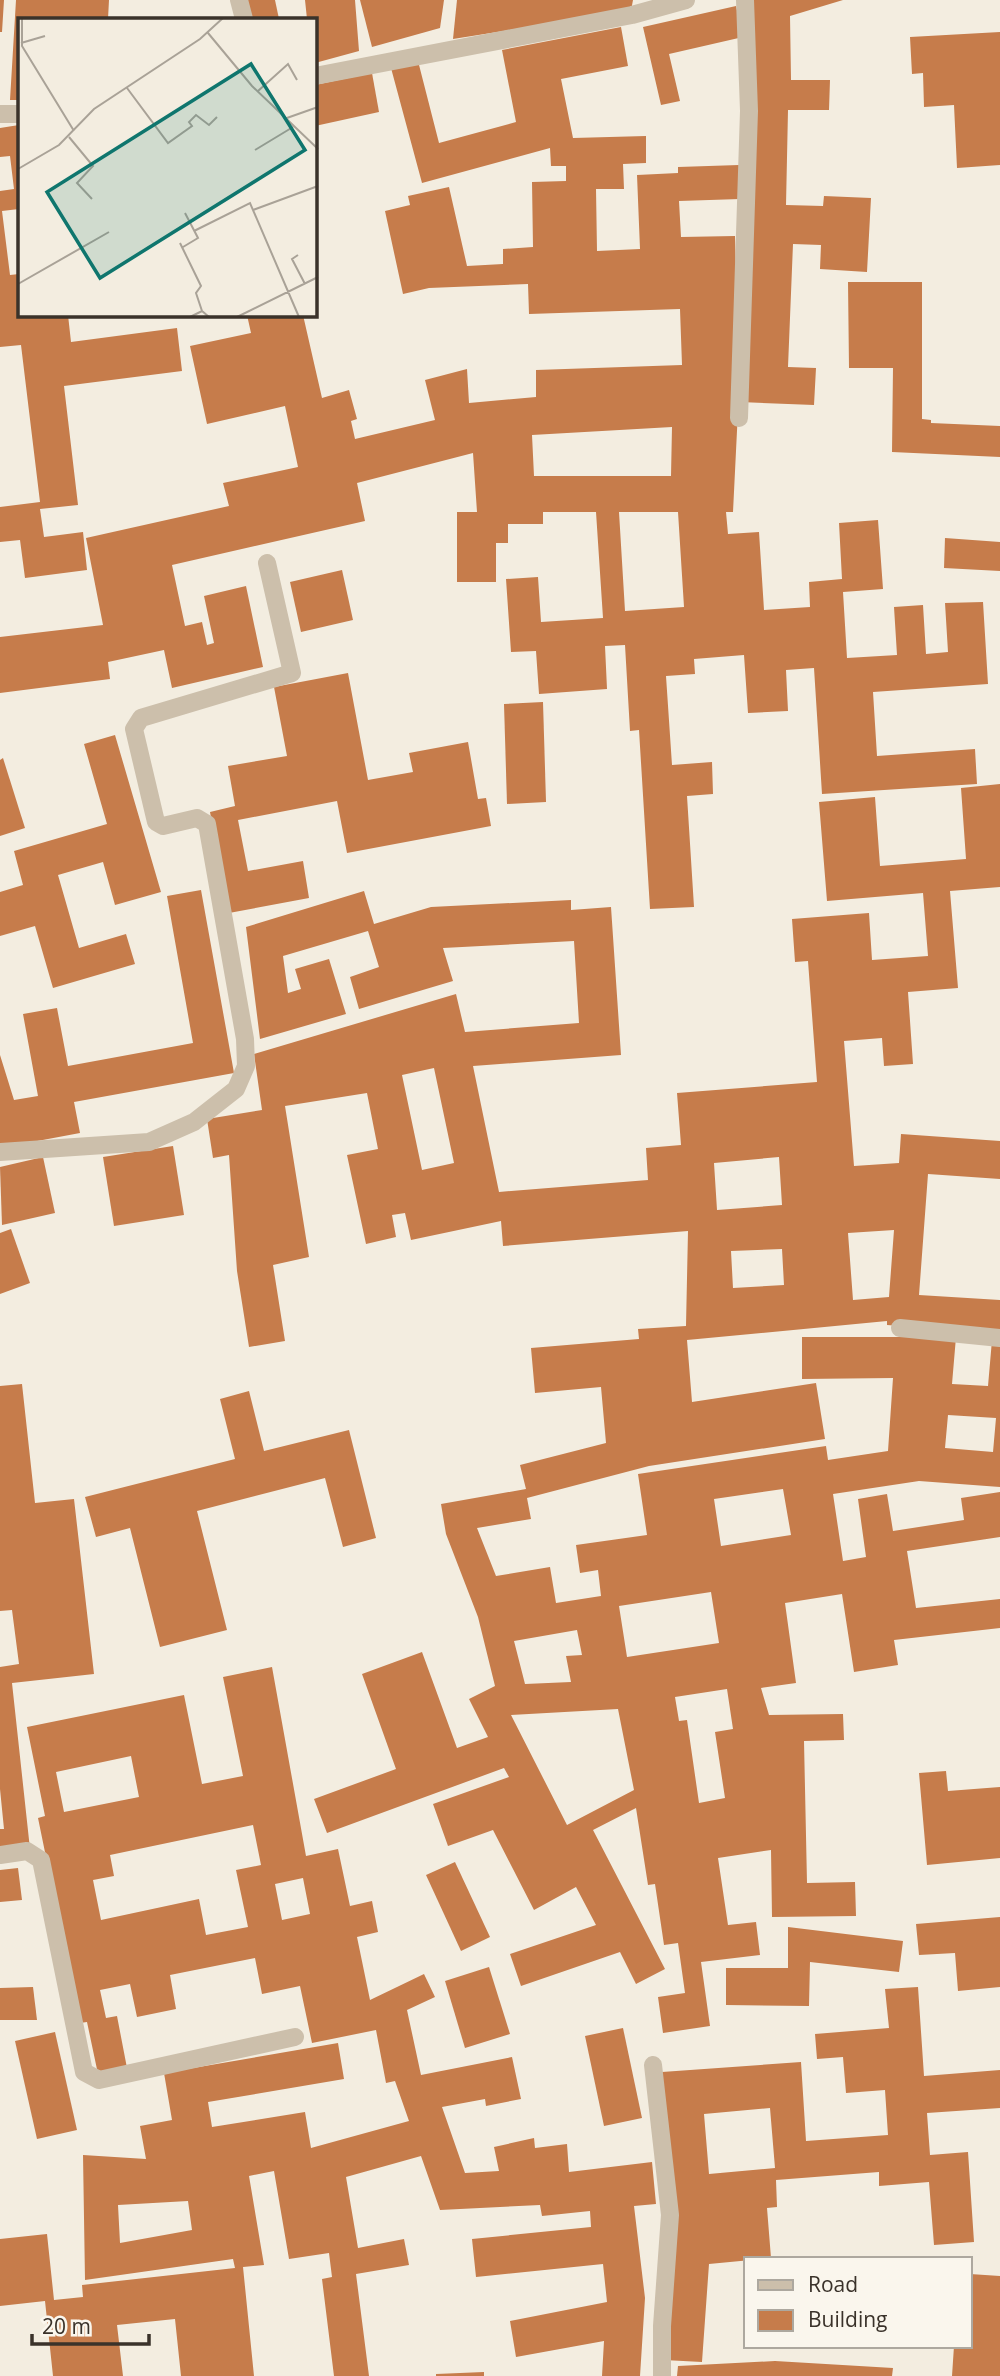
<svg xmlns="http://www.w3.org/2000/svg" width="1000" height="2376" viewBox="0 0 1000 2376" font-family="'Open Sans',sans-serif">
<style>
.building{fill:#c67c4b;fill-rule:evenodd}
.lines{fill:none;stroke-linecap:round;stroke-linejoin:round}
.minor{stroke:#ccbfab;stroke-width:18}
.inset-road{fill:none;stroke:#a9a297;stroke-width:2}
.view{fill:#0f766e;fill-opacity:0.15;stroke:#0f766e;stroke-width:3.5}
.inset-edge{fill:none;stroke:#3a322a;stroke-width:3.5}
</style>
<rect width="100%" height="100%" fill="#f3ede0"/>
<g class="building">
<polygon points="0,0 4,0 2,32 0,32"/>
<polygon points="16,0 109,0 108,19 19,19 19,100 10,100"/>
<polygon points="244,0 275,0 279,19 248,19"/>
<polygon points="305,0 355,0 359,51 315,63 315,19 307,19"/>
<polygon points="360,0 444,0 440,28 372,47"/>
<polygon points="457,0 633,0 631,11 453,39"/>
<polygon points="750,0 843,0 790,16 791,80 830,80 829,110 788,110 786,205 823,206 824,196 871,198 867,272 820,269 821,245 793,244 788,367 816,368 814,405 740,402"/>
<polygon points="736,6 743,37 669,54 680,101 661,105 643,27"/>
<path d="M621,27L628,66L561,79L573,138L646,136V163L623,164L624,189H596L597,251L640,249L637,175L678,173V167L739,165L740,199L679,201L681,237L735,236L739,390L733,512H726L728,534L759,532L764,610L810,607L809,582L842,579L839,523L878,520L883,589L843,592L847,658L897,655L894,607L923,605L926,654L948,652L945,603L983,602L988,684L873,692L877,756L975,749L977,784L822,794L814,668L786,670L788,711L748,713L744,655L694,659L695,674L666,676L672,765L712,762L713,794L687,796L694,907L650,909L639,730L630,731L625,645L605,646L607,689L539,694L536,651L511,652L506,579L538,577L541,622L603,618L596,512H543V524H508V543H496V582H457V512H477L473,453L357,483L365,521L172,565L185,626L202,622L207,645L214,643L204,596L246,586L263,667L172,688L164,650L108,662L110,679L0,693V637L103,625L86,538L229,506L223,483L298,467L285,406L207,424L190,346L251,333L247,315H303L322,398L349,390L357,419L351,421L355,439L435,420L425,380L467,369L469,403L536,397V370L682,365L680,309L529,314L528,284L429,288L403,294L385,211L410,205L408,196L449,187L467,266L503,264V249L533,247L532,182L566,181V166H551L550,148L422,183L391,68L418,61L439,143L516,122L502,50ZM672,427L671,476H534L532,435ZM619,512H678L684,607L625,611Z"/>
<polygon points="1000,32 1000,165 957,168 954,105 924,107 923,73 912,74 910,37"/>
<polygon points="372,73 379,112 315,126 315,85"/>
<polygon points="19,125 19,209 2,211 10,275 19,274 19,315 68,315 71,342 177,328 182,371 64,386 78,505 40,509 44,537 83,532 87,570 25,578 20,540 0,542 0,507 40,502 21,345 0,347 0,191 14,189 10,156 0,157 0,128"/>
<polygon points="848,282 922,282 922,419 931,420 931,423 1000,426 1000,457 892,452 893,368 849,368"/>
<polygon points="945,538 1000,542 1000,571 944,568"/>
<polygon points="342,570 353,620 301,632 290,582"/>
<polygon points="348,673 368,780 413,772 409,753 468,742 478,799 486,798 491,826 347,853 337,801 238,820 248,871 303,861 309,898 229,913 210,812 235,806 228,766 287,756 274,687"/>
<polygon points="543,702 546,802 507,804 504,704"/>
<polygon points="115,735 161,892 115,905 103,862 58,875 79,948 126,934 135,964 53,988 35,926 0,936 0,892 23,885 14,851 107,824 84,744"/>
<polygon points="3,758 25,828 0,836 0,760"/>
<path d="M1000,784V887L950,891L958,988L908,992L913,1064L884,1066L882,1038L844,1041L854,1166L899,1163L901,1134L1000,1141V1179L928,1174L919,1295L1000,1300V1333L887,1325V1321L687,1340L692,1402L816,1383L825,1439L649,1466L527,1498L531,1519L477,1528L496,1576L550,1567L556,1603L601,1596L598,1570L580,1573L576,1545L647,1535L638,1474L826,1446L828,1460L888,1451L893,1378L802,1379V1337H956L952,1384L988,1386L992,1340L1000,1341V1487L919,1481L833,1494L843,1561L866,1557L858,1499L887,1494L893,1531L964,1520L961,1498L1000,1492V1537L907,1551L916,1608L1000,1599V1628L894,1640L898,1665L854,1672L842,1594L785,1603L796,1683L761,1688L769,1715L843,1714L844,1740L804,1741L807,1883L855,1882L856,1916L772,1917L771,1850L718,1858L728,1925L756,1922L760,1955L701,1962L710,2026L663,2033L658,1997L685,1993L678,1943L664,1945L655,1884L648,1885L636,1808L593,1830L665,1969L636,1984L620,1952L521,1986L510,1954L596,1925L576,1887L534,1910L493,1830L448,1846L433,1804L509,1777L504,1768L327,1833L314,1799L396,1769L362,1674L422,1652L457,1748L488,1737L469,1699L495,1686L478,1617L446,1534L441,1504L526,1489L520,1465L606,1443L601,1387L535,1393L531,1348L639,1339L638,1329L686,1326L688,1231L503,1246L501,1221L411,1240L405,1213L392,1215L396,1237L366,1244L347,1155L378,1149L367,1093L285,1106L309,1257L273,1265L285,1341L249,1347L237,1271L229,1155L213,1158L207,1119L262,1110L254,1054L456,994L465,1032L579,1023L574,941L443,948L453,981L359,1009L350,977L379,967L368,931L283,956L288,993L301,989L295,969L329,959L346,1014L260,1039L246,927L364,891L374,924L431,907L571,900V910L611,907L621,1055L473,1066L499,1192L648,1180L646,1148L681,1145L677,1093L817,1082L808,961L795,962L792,919L869,913L872,960L928,956L923,893L827,901L819,802L875,797L880,866L966,859L961,788ZM434,1068L454,1163L422,1170L402,1075ZM779,1157L782,1205L717,1210L714,1163ZM894,1230L889,1297L853,1300L848,1233ZM782,1249L784,1285L733,1288L731,1251ZM948,1415L996,1418L993,1452L945,1448ZM783,1489L791,1535L721,1546L714,1499ZM711,1592L719,1643L627,1657L619,1606ZM577,1630L582,1655L566,1656L571,1682L525,1684L514,1641ZM727,1689L733,1729L715,1732L725,1798L699,1803L687,1720L679,1721L675,1697ZM618,1709L634,1790L567,1825L511,1715Z"/>
<polygon points="201,890 234,1073 74,1102 80,1133 0,1148 0,1055 14,1100 38,1096 23,1014 57,1008 68,1066 193,1043 167,896"/>
<polygon points="173,1146 184,1215 114,1226 103,1157"/>
<polygon points="43,1157 55,1213 2,1225 0,1167"/>
<polygon points="11,1229 30,1283 0,1294 0,1233"/>
<polygon points="22,1384 35,1503 74,1499 94,1674 12,1683 30,1849 0,1853 0,1829 4,1829 0,1789 0,1667 19,1664 12,1610 0,1611 0,1386"/>
<polygon points="249,1391 264,1451 349,1430 376,1538 343,1547 325,1478 197,1511 227,1630 160,1647 130,1528 96,1537 85,1497 235,1459 220,1399"/>
<path d="M272,1667L306,1856L338,1849L350,1906L372,1901L378,1932L357,1937L370,2000L424,1974L435,1997L407,2010L421,2075L512,2057L521,2099L486,2106L485,2099L442,2107L465,2173L499,2171L494,2147L534,2138L535,2148L567,2144L569,2172L652,2162L656,2204L634,2206L645,2298L640,2376H602L604,2341L516,2357L510,2321L607,2302L603,2264L476,2277L472,2239L591,2227L590,2211L542,2216L540,2205L440,2210L421,2156L346,2177L358,2248L404,2239L409,2265L356,2274L369,2376H334L322,2279L332,2277L329,2253L289,2259L274,2171L249,2176L264,2265L243,2267L254,2376H181L175,2319L117,2325L123,2376H53L45,2301L0,2306V2239L47,2234L54,2300L83,2297L82,2285L235,2268L233,2259L85,2280L83,2155L146,2159L140,2126L172,2120L164,2073L338,2043L344,2079L208,2102L212,2127L305,2112L311,2148L409,2121L395,2081L386,2083L376,2030L312,2043L300,1986L262,1994L255,1958L170,1975L176,2009L137,2017L130,1984L100,1990L106,2018L117,2016L127,2068L98,2074L87,2022L80,2023L38,1818L45,1816L27,1727L184,1695L202,1784L243,1776L223,1677ZM131,1756L139,1797L64,1812L56,1772ZM253,1825L261,1865L236,1870L248,1927L206,1935L199,1899L101,1920L93,1880L114,1876L110,1855ZM303,1878L310,1914L282,1920L275,1884ZM188,2201L192,2230L120,2243L118,2205Z"/>
<polygon points="946,1771 948,1791 1000,1787 1000,1858 927,1865 919,1773"/>
<polygon points="455,1862 490,1937 461,1951 426,1875"/>
<polygon points="18,1868 22,1900 0,1902 0,1870"/>
<polygon points="1000,1917 1000,1987 958,1991 955,1953 919,1955 916,1924"/>
<polygon points="788,1927 903,1941 899,1972 810,1962 809,2006 726,2005 726,1968 788,1968"/>
<polygon points="489,1967 510,2034 465,2048 445,1981"/>
<polygon points="33,1987 37,2020 0,2020 0,1988"/>
<path d="M918,1987L924,2076L1000,2070V2108L927,2113L930,2155L968,2152L974,2242L934,2245L929,2182L879,2186V2172L776,2180L777,2207L767,2208L771,2258L709,2264L702,2362L664,2360L662,2072L801,2062L806,2141L888,2135L885,2090L846,2093L843,2057L817,2059L815,2034L889,2028L885,1989ZM770,2108L775,2168L709,2174L704,2114Z"/>
<polygon points="623,2028 642,2118 604,2126 585,2036"/>
<polygon points="55,2032 77,2130 37,2139 15,2041"/>
<polygon points="970,2274 1000,2276 1000,2376 952,2376 954,2346 970,2346"/>
<polygon points="775,2361 893,2368 892,2376 677,2376 678,2366"/>
<polygon points="484,2372 484,2376 436,2376 436,2374"/>
</g>
<g class="lines">
<g class="minor">
<polyline points="239,0 244,19"/>
<polyline points="315,76 632,15 686,0"/>
<polyline points="0,114 19,114"/>
<polyline points="739,418 749,111 745,0"/>
<polyline points="0,1152 149,1142 194,1122 236,1089 246,1066 245,1039 207,824 197,818 163,826 156,822 134,729 141,718 292,673 267,563"/>
<polyline points="900,1328 1000,1338"/>
<polyline points="0,1855 27,1851 41,1860 84,2072 99,2080 295,2037"/>
<polyline points="653,2065 670,2215 662,2326 662,2376"/>
</g>
</g>
<g transform="translate(18 18)">
<rect width="299" height="299" fill="#f3ede0"/>
<path class="inset-road" d="M4,0V28L56,113M190,15L234,68L300,131M3,25L27,18M109,70L150,125L174,108L171,104L178,97L191,107L199,99M240,73L270,46L279,62M266,101L300,89M51,119L75,148L59,165L74,181M237,132L275,109M0,151L41,127L76,91L182,21L205,0M235,192L300,168M176,213L232,185L281,299M162,225L183,268L178,275L184,293M165,229L180,220L167,195M280,237L274,241L287,266M0,266L91,214M172,299L184,293L191,299M219,299L300,259"/>
<path class="view" d="M233,46L287,132L82,260L29,174Z"/>
<rect width="299" height="299" class="inset-edge"/>
</g>
<rect x="744" y="2257" width="228" height="91" fill="#faf6ed" stroke="#ada89f" stroke-width="2"/>
<rect x="758" y="2280" width="35" height="10" fill="#ccbfab" stroke="#ada89f" stroke-width="2"/>
<text x="808" y="2292" font-size="21" fill="#3a322a">Road</text>
<rect x="758" y="2310" width="35" height="21" fill="#c67c4b" stroke="#ada89f" stroke-width="2"/>
<text x="808" y="2327" font-size="21" fill="#3a322a">Building</text>
<path d="M32 2334v10h117v-10" fill="none" stroke="#3a322a" stroke-width="3.5"/>
<text x="42" y="2334" font-size="21" fill="#3a322a" stroke="#faf6ed" stroke-width="5" paint-order="stroke">20 m</text>
</svg>
